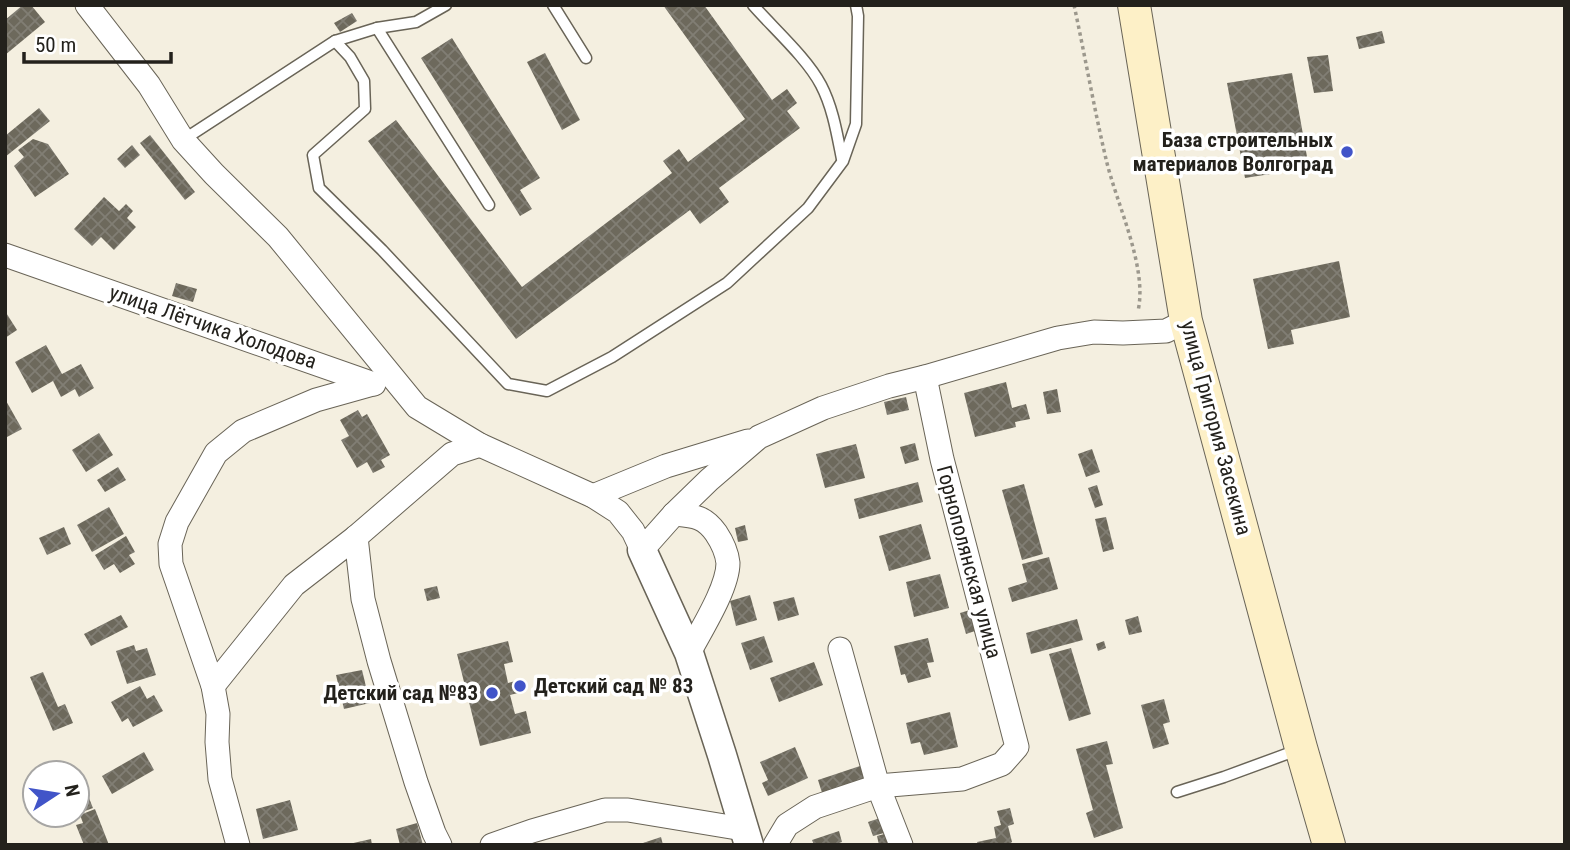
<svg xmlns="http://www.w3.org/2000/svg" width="1570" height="850" viewBox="0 0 1570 850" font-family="'Roboto Condensed',sans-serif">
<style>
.building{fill:url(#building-cross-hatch)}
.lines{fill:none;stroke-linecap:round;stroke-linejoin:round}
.service-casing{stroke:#696457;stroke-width:13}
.minor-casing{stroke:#696457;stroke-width:25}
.tertiary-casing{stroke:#696457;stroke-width:31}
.secondary-casing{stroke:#696457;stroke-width:34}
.path{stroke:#9c988d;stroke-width:3.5;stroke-dasharray:3.5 3.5;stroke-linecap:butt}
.service{stroke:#fff;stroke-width:10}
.minor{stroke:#fff;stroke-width:23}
.tertiary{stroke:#fff;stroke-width:28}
.secondary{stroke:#fdf0c7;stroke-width:32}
.poi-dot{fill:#4154c8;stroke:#fff;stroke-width:2.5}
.labels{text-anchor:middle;stroke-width:7;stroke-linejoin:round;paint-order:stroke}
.poi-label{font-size:21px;font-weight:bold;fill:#23211c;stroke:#fff;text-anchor:end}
.street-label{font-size:21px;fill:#23211c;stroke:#fff}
</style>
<defs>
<pattern id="building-cross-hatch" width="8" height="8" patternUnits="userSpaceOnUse" patternTransform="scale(1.75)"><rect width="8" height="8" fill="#6d695c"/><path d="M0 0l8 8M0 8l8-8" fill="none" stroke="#817e74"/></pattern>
</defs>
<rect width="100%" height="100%" fill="#f4efe0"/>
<g class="building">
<polygon points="23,5 31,5 45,22 5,55 5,20"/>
<polygon points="663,5 704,5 772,100 787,89 797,103 787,111 800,128 719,188 729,202 700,224 690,210 516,339 368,141 396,120 522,287 672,173 663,161 679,149 688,162 745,119"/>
<polygon points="352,13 357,21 340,32 334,23"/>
<polygon points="1382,31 1385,43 1359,49 1356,37"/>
<polygon points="452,38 540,178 520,190 532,209 520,216 421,58"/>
<polygon points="545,53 580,120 562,130 527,62"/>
<polygon points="1328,55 1333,91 1314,93 1307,57"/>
<polygon points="1292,73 1309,168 1245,178 1227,83"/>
<polygon points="39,108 50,121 5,157 5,136"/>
<polygon points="150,135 195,192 185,200 140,143"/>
<polygon points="33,139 48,144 69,174 35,197 14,166 24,157 18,150"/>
<polygon points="132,145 140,155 125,168 117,159"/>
<polygon points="104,197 119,211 126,204 133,211 127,218 136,227 114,250 101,237 92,246 74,229"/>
<polygon points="1339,261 1350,317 1291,330 1294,344 1268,349 1253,279"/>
<polygon points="176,283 197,289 193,302 172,296"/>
<polygon points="5,311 17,330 5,338"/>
<polygon points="46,345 62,374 81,364 94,388 79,397 75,389 61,397 53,381 32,393 15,362"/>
<polygon points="1006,382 1012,408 1026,404 1030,419 1015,422 1016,427 975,437 964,393"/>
<polygon points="1057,389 1061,412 1047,414 1043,392"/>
<polygon points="906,397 909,410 887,415 884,402"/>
<polygon points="5,399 22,429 7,437 5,435"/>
<polygon points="358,410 362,417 367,414 390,455 381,460 385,467 373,473 367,462 357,468 341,440 349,436 340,420"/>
<polygon points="99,433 113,455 86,472 72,450"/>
<polygon points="915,443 919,460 905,464 900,447"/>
<polygon points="856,444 865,478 825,488 816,454"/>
<polygon points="1092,449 1100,472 1086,477 1078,454"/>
<polygon points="118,467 126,480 105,492 97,480"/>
<polygon points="918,482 923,502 859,519 854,499"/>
<polygon points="1024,484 1043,554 1022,560 1002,490"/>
<polygon points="1097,485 1103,505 1095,508 1088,488"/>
<polygon points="109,507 124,534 92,552 77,525"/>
<polygon points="1106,517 1114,549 1103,552 1095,519"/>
<polygon points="921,524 931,559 889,571 879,536"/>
<polygon points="745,525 748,540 738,542 735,528"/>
<polygon points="64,527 71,544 47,555 39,538"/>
<polygon points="126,536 135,552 129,555 135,564 120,573 114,564 104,570 95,555"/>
<polygon points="1049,557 1058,589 1012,602 1008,588 1027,582 1022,564"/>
<polygon points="940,574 949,608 914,617 906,582"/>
<polygon points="437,586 440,598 427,601 424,589"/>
<polygon points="750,595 757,620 736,626 730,601"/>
<polygon points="794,597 799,615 778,621 773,602"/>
<polygon points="970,610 975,631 966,634 960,613"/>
<polygon points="121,615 128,627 91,646 84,634"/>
<polygon points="1138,616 1142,632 1129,635 1125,620"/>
<polygon points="1077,619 1083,640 1031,654 1026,633"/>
<polygon points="764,636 773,662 750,670 741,643"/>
<polygon points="928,638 934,662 927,663 931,677 908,683 905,674 901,675 894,646"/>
<polygon points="508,641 513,662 504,664 508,683 519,680 522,692 510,695 515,714 526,711 531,733 480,746 457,654"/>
<polygon points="1104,641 1106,648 1098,651 1096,644"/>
<polygon points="134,645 136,651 147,648 156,675 127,684 116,651"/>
<polygon points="1071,648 1091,714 1069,721 1049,654"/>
<polygon points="814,662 823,685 779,702 770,678"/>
<polygon points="362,670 370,703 344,709 336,675"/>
<polygon points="43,672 58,707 65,704 73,723 53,731 30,677"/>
<polygon points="140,686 147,699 154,695 163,711 133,727 128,718 122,722 111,702"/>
<polygon points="1164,699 1170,722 1163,724 1169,744 1153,749 1141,705"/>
<polygon points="950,712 958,747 924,755 920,742 911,744 906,723"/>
<polygon points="1107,741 1113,764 1106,765 1123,828 1094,838 1086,813 1093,810 1076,749"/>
<polygon points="795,747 808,778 768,796 762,783 768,780 760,762"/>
<polygon points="144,752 154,770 112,794 102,776"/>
<polygon points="863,765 870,784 824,799 818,780"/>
<polygon points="81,778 93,808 77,814 77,779"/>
<polygon points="290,800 298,830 263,839 256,809"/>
<polygon points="1010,808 1014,824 1008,826 1012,842 1008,845 978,845 977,842 996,838 994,827 1001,825 997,811"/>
<polygon points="95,809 109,845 84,845 76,825 83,823 80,815"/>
<polygon points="880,818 884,833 873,836 868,822"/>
<polygon points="417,823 423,845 400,845 396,829"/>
<polygon points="839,831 842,842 832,845 814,845 812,840"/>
<polygon points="888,833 891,845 879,845 877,836"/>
<polygon points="661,837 663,845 640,845 640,844"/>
<polygon points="371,839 372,845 349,845 349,844"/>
</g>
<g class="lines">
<g class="service-casing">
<g id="service">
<polyline points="553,5 586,58"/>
<path d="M753,5C773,28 807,58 821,85C833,108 837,134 842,159"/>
<polyline points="377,28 489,205"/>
<polyline points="335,41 377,28 416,22 446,5"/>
<polyline points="183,140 335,41 350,57 364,81 365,109 313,155 319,188 382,250 508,384 547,391 612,357 727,283 808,208 843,161 856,124 858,16 856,5"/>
<polyline points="1177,792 1224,777 1300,749"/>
</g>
</g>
<g class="minor-casing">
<g id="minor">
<polyline points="87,5 149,85 183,140 214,174 278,237 417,407 480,445 593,496 618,512 633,531 642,550 674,514 709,480 759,437 823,408 889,386 925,377 1058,338 1094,332 1123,333 1166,331 1186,321"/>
<polyline points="5,255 374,384"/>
<polyline points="593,496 666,466 748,441"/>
<path d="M674,514C694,516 704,516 716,533C722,542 727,553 728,563C728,588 701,630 689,653"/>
<polyline points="356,537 363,599 379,661 416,782 434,833 440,845"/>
<polyline points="840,649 878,786 962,779 1002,764 1017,747 942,459 925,377"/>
<polyline points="213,686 294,585 356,537 452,454 480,445"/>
<polyline points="238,845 220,779 217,742 218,714 213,686 171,564 170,544 177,522 216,453 243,431 316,400 373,384"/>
<polyline points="492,845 532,831 605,810 628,810 743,829"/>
<polyline points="775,845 787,825 815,807 878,786 901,845"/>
</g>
</g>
<g class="tertiary-casing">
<polyline id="tertiary" points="642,550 689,653 722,755 749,845"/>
</g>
<g class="secondary-casing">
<polyline id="secondary" points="1134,5 1186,321 1301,748 1329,845"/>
</g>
<path class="path" d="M1074,5C1085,56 1094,108 1106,159C1116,203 1148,267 1138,311"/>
<use href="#service" class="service"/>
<use href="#minor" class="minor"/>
<use href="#tertiary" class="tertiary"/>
<use href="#secondary" class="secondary"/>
</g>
<g class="poi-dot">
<circle cx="1347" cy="152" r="7"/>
<circle cx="520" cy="686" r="7"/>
<circle cx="492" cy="693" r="7"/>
</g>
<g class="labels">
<g class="poi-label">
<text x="1333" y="147">База строительных<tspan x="1333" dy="24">материалов Волгоград</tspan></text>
<text x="534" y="693" text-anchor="start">Детский сад № 83</text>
<text x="478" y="700">Детский сад №83</text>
</g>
<g class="street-label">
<text transform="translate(213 327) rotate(19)" y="7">улица Лётчика Холодова</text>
<text transform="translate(1216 428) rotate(75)" y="7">улица Григория Засекина</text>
<text transform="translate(969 562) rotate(75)" y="7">Горнополянская улица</text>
</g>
</g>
<rect width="1570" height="850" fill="none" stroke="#23211c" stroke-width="14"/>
<g transform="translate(56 794) rotate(78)"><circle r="33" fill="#ffffff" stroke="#a7a6a4" stroke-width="2"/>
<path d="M0-5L12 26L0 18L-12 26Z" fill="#4154c8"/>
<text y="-10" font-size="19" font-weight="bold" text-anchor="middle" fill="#23211c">N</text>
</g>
<path d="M24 52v10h147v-10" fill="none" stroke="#23211c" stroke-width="3.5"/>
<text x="35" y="52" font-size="21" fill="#23211c" stroke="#ffffff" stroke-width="5" paint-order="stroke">50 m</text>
</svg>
